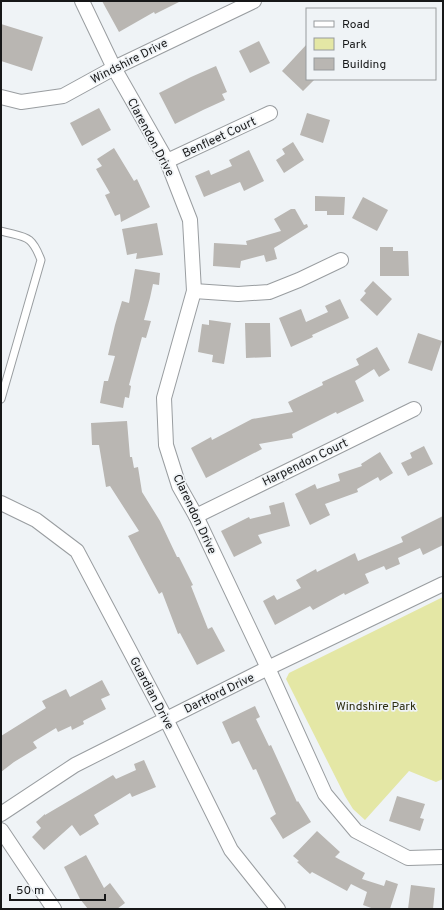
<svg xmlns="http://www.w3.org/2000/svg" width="444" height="910" viewBox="0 0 444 910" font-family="Overpass,sans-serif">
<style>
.green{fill:#e4e7a5}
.building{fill:#b9b6b2}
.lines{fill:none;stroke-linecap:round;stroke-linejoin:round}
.lane-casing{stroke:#999da0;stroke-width:9}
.street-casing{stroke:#999da0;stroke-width:16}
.lane{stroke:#fff;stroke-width:7}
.street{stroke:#fff;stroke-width:14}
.labels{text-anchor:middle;stroke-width:3.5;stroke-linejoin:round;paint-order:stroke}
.street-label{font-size:12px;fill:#161718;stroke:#eff3f6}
.park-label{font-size:12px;fill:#2d2e11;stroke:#eff3f6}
</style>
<rect width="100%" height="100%" fill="#eff3f6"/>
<polygon class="green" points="443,597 443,779 436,782 409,771 365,820 353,809 345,796 286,679 289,673"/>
<g class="building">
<polygon points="102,1 181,1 155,14 154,12 119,32"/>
<polygon points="1,24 43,37 32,71 1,61"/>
<polygon points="259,41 270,63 250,73 239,51"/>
<polygon points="307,44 307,79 315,79 303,91 282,71"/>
<polygon points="216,66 227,92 222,94 225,100 203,110 175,124 159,93 191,77"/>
<polygon points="99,108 111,130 82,146 70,123"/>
<polygon points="307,113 330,120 323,143 300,135"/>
<polygon points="293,142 304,160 284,173 276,160 285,154 282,149"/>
<polygon points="114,148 134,181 137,179 150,207 121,222 120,214 115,216 105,195 110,193 96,169 102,166 97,159"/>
<polygon points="249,150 264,181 244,191 240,182 204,197 195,176 209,170 211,175 232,166 229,160"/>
<polygon points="315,196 345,197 344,215 327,215 327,211 315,211"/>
<polygon points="363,197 388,210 377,231 352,218"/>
<polygon points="291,209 295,209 304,225 307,224 308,227 274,248 277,259 266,262 264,255 241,261 240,268 213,266 214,243 247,245 246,241 281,231 274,219"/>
<polygon points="157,223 163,255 136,259 137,253 127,255 122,229"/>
<polygon points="380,247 393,247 393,251 408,251 409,276 380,276"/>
<polygon points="135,269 160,273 159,285 153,284 150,298 144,320 151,321 146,338 142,337 129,385 131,386 129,398 125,397 123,408 100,403 104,381 108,381 115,356 108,355 115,325 122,301 129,303"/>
<polygon points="373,281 392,299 377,316 360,300 366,293 364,291"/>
<polygon points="340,299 349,318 312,335 313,337 291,347 279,318 301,309 306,322 328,312 325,306"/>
<polygon points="209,320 231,323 224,364 212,362 213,355 198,352 202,324 209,325"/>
<polygon points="245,323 270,323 271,357 246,358"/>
<polygon points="418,333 442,341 432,371 408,363"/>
<polygon points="377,347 390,370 379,377 374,369 355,381 364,401 337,414 336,412 292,434 293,438 259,444 262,449 206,478 191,448 211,437 212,440 252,419 293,412 288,402 323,385 322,382 359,365 356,359"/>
<polygon points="127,421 130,457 132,457 134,468 138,467 142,492 160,521 177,557 179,557 193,585 191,586 208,629 212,627 225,651 197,665 180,633 178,634 162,592 159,594 128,536 139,531 110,486 106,487 99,445 92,445 91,423"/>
<polygon points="424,446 433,464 408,476 401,463 412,458 410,453"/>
<polygon points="380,452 393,473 380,481 378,477 357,489 358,492 325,504 330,515 310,525 295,494 315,484 317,489 340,481 338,474 362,466 361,464"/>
<polygon points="284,502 290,526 258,535 262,543 234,557 221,531 249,517 250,519 271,514 269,506"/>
<polygon points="443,516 443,545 423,555 420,548 398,558 400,564 386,570 384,566 365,574 369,583 345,595 344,593 313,610 310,606 275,625 263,601 274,595 277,600 301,588 296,580 316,569 317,572 355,553 358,561 403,542 401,537"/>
<polygon points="102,680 110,695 101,699 106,709 83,721 84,724 72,730 71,726 58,732 56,728 33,742 37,748 14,762 1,772 1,736 46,708 42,701 66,689 70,697"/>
<polygon points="255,706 260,717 256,719 269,746 271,745 297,802 298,801 311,822 283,839 270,818 276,814 256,769 253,770 239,741 232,744 222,722"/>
<polygon points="144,760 156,787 132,797 130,793 94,815 99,824 80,836 72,825 44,850 32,837 41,828 36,822 45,814 45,815 113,775 116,779 136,770 134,764"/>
<polygon points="397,796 425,804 420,818 424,819 420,831 389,821"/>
<polygon points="317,831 340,852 335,857 365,873 362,879 384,886 386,880 398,884 390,909 374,909 363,905 367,892 351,884 347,891 312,872 310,874 297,862 299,861 293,856"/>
<polygon points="86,855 104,888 110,883 125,903 117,909 88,909 80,899 64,867"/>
<polygon points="411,885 435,888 433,909 408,909"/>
</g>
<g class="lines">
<g class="lane-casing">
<path id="lane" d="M1,231C26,238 31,234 41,260L1,399"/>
</g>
<g class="street-casing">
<g id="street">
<polyline points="82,1 114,68 167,161 190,220 194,291 164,398 166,445 179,486 196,516 268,668 325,794 356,831 408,858 443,857"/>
<polyline points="1,97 21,102 63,96 114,68 254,1"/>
<polyline points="167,161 270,113"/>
<polyline points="194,291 238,294 269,292 299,280 341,260"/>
<polyline points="1,503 36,520 77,551 166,719 231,850 278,909"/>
<polyline points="196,516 414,409"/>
<polyline points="1,814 75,765 268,668 443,584"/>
<polyline points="1,830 54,909"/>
</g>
</g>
<use href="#lane" class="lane"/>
<use href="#street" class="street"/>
</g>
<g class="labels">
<g class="street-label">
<text transform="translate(129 61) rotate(-27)" y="4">Windshire Drive</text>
<text transform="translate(151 137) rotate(62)" y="4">Clarendon Drive</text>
<text transform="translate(219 137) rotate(-25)" y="4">Benfleet Court</text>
<text transform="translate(305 462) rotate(-26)" y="4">Harpendon Court</text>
<text transform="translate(195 514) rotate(65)" y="4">Clarendon Drive</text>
<text transform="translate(152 693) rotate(62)" y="4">Guardian Drive</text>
<text transform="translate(219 693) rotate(-26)" y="4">Dartford Drive</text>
</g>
<g class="park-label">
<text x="376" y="710">Windshire Park</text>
</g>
</g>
<rect width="444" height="910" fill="none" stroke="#161718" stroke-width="4"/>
<rect x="306" y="8" width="130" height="72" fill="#eff3f6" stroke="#989b9d"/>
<rect x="314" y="21" width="20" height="6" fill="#ffffff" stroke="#989b9d"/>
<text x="342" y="28" font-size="12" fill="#161718">Road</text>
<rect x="314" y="38" width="20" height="12" fill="#e4e7a5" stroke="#989b9d"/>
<text x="342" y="48" font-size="12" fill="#161718">Park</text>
<rect x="314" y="58" width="20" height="12" fill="#b9b6b2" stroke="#989b9d"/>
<text x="342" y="68" font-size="12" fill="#161718">Building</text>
<path d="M10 894v6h95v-6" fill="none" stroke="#161718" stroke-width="2"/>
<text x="16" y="894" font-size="12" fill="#161718" stroke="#eff3f6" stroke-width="3" paint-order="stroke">50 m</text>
</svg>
